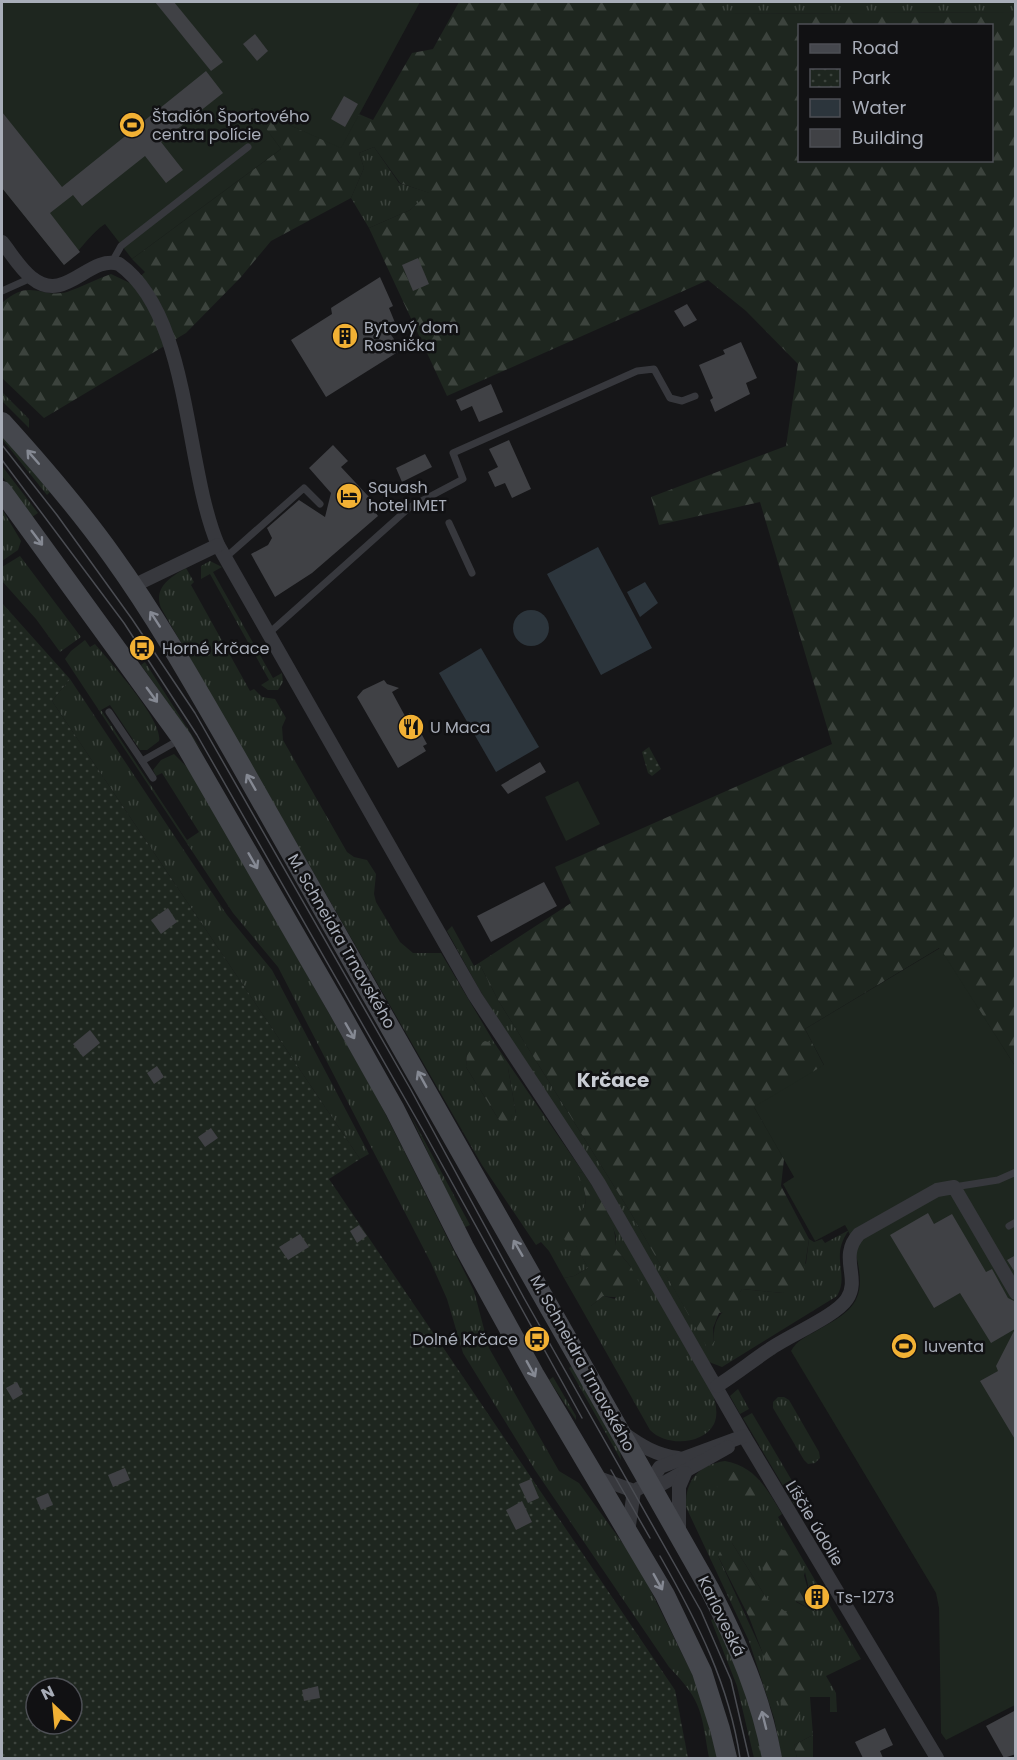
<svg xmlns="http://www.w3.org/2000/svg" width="1017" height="1760" viewBox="0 0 1017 1760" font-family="Poppins,sans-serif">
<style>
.grass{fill:url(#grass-tufts);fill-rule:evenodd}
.forest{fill:url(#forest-firs);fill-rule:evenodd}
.park{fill:url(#park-dots);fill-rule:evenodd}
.pitch{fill:#1e261f}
.water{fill:#2c353c}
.building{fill:#404145}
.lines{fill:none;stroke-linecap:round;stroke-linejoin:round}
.service{stroke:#37383d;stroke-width:7}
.minor{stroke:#37383d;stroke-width:14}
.secondary{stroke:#45474d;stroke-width:20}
.tram{stroke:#4a4c52;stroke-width:1.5}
.oneway{stroke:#858993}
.labels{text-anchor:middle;stroke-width:5;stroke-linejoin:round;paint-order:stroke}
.poi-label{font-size:16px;fill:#a8adb8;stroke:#111113;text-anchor:start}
.street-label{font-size:16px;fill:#a8adb8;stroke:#111113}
.quarter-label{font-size:20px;font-weight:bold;fill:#c9ccd4;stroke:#111113}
</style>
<defs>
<pattern id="grass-tufts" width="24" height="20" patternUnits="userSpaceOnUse" patternTransform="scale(1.5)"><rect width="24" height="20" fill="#1e261f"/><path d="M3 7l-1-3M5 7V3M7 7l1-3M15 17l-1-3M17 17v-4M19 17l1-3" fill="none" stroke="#3c433d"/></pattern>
<pattern id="forest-firs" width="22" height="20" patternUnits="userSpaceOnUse" patternTransform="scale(1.5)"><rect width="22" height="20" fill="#1e261f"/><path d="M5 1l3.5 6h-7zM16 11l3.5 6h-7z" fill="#3c433d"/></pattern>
<pattern id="park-dots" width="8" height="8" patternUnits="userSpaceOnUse" patternTransform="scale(1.5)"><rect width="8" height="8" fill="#1e261f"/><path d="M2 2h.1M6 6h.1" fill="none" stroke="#3c433d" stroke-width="1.8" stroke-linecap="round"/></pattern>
</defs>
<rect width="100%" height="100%" fill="#161618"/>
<g class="grass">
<polygon points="718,2 1015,2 1016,12 718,14"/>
<polygon points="374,147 399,183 430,193 410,210 369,228 351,198 364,168 359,153"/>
<polygon points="2,392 29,419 29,428 2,401"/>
<polygon points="2,435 50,492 47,495 2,439"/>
<polygon points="2,466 38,513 32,517 2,476"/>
<polygon points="2,509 21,541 18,550 2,561"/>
<polygon points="20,556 81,637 60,652 36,619 2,581 2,567"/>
<polygon points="210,561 222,567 213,572 273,678 282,673 283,682 278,690 268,690 261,685 269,680 210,574 201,579 201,566"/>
<path d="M186,568L194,582L191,585L250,691L254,689L262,697L275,699L286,718L282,727L283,740L347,852L354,857L367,860L376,874L374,894L376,902L400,942L413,953H441L495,1044L583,1172L579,1173C582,1188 591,1197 582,1211H568L576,1245L588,1268L574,1276L564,1278L549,1251L541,1242L536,1245L482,1165L161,608C153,587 171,577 186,568ZM467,1052L508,1068L516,1114L499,1120L466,1067Z"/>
<path d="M85,640L90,647L95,644C109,661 164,721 159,741L147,750H140L110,705L101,710L187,840L199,832L162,773L156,776L153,770L161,760L174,754L190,770L378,1099L474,1291L489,1348L559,1471L579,1483L637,1563L697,1684L718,1758H709C701,1712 703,1702 669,1667L535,1470L463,1353L447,1299L431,1263L278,967L233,913L65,659L71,651Z"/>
<polygon points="145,662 204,754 141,665"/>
<polygon points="70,679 227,915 272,970 369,1154 360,1159 52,701"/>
<path d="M452,926L474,966L479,963L498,1000L632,1215L708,1348L714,1344C712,1311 727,1313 742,1289L783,1293L806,1263L809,1239L814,1242L822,1239L825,1243L849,1230C829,1257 850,1274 837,1296L722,1367L709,1362L479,989L447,931Z"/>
<polygon points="410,1114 470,1225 463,1228"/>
<path d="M606,1209L712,1391C715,1401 719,1413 714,1424C702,1446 665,1446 650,1430L580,1306H591L603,1296L615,1299L631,1267L616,1249V1236Z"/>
<polygon points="574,1365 620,1450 621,1460 569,1368"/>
<polygon points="553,1377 576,1416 576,1420 549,1380"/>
<polygon points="738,1389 749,1409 740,1414 730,1396"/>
<polygon points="778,1397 784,1397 789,1400 819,1452 820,1458 815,1463 808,1464 804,1460 773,1408 773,1402"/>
<polygon points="752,1413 804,1501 795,1506 743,1418"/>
<path d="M725,1461C755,1466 767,1489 782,1514L778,1517L861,1659L826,1676L836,1693L837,1712H830V1697H810L813,1735L794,1745L797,1758H782L774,1718L749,1641L686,1507C685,1481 698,1465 725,1461ZM732,1543L767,1599L766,1660L718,1556ZM805,1572L814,1611L796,1602Z"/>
<path d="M713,1619C737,1653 756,1717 762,1758H754L737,1686L711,1620Z"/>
</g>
<g class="forest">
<path d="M459,2H718L719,14L1015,12V1066L939,948L805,1029L883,1179L754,1107L784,1159L781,1186L809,1239L802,1285L783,1293L742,1289L738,1296L739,1310L719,1313L713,1328L714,1344L708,1349L632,1215L498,1000L479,963L571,903L555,867L832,744L760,502L659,525L651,497L786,446L798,364L746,311L708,280L447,396L369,228L410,210L429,193L400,183L374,147L359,153L364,168L351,198L271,241L241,277L186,333L44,418L2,378V303C30,277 41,299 67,292C82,287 96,279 111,274L132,284L145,272L132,259L281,149L250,108L341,147L359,114L373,120L412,53L433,49ZM800,26H992V160H800Z"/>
<polygon points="485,1041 495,1044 508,1068 516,1114 509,1125 499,1120 466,1067 467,1051"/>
<path d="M583,1172C598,1195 617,1220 616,1249L631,1267L641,1286C630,1296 618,1299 603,1296L591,1306H580L564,1278L574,1276L588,1268L576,1246L569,1248L558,1227V1216L568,1211H582C591,1197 582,1188 578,1173Z"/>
<path d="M714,1469C734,1469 758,1478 763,1499L754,1506L708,1482L705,1475Z"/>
<path d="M724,1542L732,1543L767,1599L810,1628C816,1662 812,1690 796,1721L787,1718L749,1617L718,1556Z"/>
<path d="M776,1549L795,1552C805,1572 807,1591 815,1611C791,1599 767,1587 760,1560L766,1550Z"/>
<polygon points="813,1735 813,1758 797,1758 794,1745"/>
</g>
<g class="park">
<path d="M2,603L70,679L52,701L360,1159L329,1179L675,1690L688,1758H2ZM36,1688H72V1724H36Z"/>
<polygon points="649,747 661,769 652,776 648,773 642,752"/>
</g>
<g class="pitch">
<path d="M2,2H420L341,148L251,108L281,149L132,259L105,224C89,235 79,253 64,265L2,188Z"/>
<polygon points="578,781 600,824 566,841 545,797"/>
<path d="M940,948L1015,1066V1705L946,1740L941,1733L939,1608L936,1593L791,1351C796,1341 807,1336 816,1331C848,1313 866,1304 858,1264C855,1249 853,1239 845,1225L815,1241L783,1184L794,1177L754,1107L824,1065L805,1029Z"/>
</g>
<g class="water">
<polygon points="598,547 652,648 601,675 547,574"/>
<polygon points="645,582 658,603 640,617 627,592"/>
<circle cx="531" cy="628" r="18"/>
<polygon points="481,648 539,747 496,772 439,673"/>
</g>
<g class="building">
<polygon points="155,2 174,2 223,62 211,71"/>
<polygon points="255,34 268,51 257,61 243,44"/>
<polygon points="206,71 223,93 161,142 183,170 166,183 145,156 82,206 73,195 50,213 80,252 64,265 2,188 2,112 62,187"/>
<polygon points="344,96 358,104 345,127 331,119"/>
<polygon points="418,258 429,284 413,291 402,265"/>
<polygon points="380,277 393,306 389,308 396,325 388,330 401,350 326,397 291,340 332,314 331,308 334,306"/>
<polygon points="687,304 697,320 684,327 674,311"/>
<polygon points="741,342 757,378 746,383 750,394 715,412 710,400 713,398 699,365 725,354 723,350"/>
<polygon points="491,384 503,412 479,422 472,406 461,411 456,400"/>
<polygon points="509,440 531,489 512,498 505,483 495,487 488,472 498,467 489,449"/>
<polygon points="333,445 348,461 341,467 369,497 366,499 378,516 312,573 275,597 251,554 268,545 272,538 267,528 299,500 325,517 331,493 309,468"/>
<polygon points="425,454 432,467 402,482 396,468"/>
<polygon points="384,680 387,684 399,688 392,692 405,716 410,713 427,744 423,746 426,751 398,768 357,697 363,690"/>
<polygon points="540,762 546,772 508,794 501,785"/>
<polygon points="544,882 557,906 491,942 477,916"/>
<polygon points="168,908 177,922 161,934 151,920"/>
<polygon points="90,1030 100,1043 83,1057 73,1044"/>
<polygon points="157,1066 164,1077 154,1084 147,1073"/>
<polygon points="211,1128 218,1138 205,1147 198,1137"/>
<polygon points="928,1213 934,1224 952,1214 986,1272 992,1269 1008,1298 1016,1302 1016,1441 980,1381 998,1371 996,1366 1015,1329 991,1343 960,1293 934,1308 890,1235"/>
<polygon points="359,1225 367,1236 357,1243 350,1231"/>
<polygon points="300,1234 309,1247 288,1260 279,1247"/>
<polygon points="1016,1255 1016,1274 1007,1260"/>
<polygon points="17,1382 23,1394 13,1400 6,1388"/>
<polygon points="125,1468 130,1480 113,1487 108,1475"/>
<polygon points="531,1479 539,1498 528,1503 519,1484"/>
<polygon points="48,1493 53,1505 41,1510 36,1498"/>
<polygon points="522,1501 532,1522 516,1530 506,1510"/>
<polygon points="318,1686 320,1698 304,1701 302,1690"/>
<polygon points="1016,1710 1016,1754 1004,1758 986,1726"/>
<polygon points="885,1728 893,1745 880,1751 883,1758 863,1758 855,1742"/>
</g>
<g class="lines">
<g class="service">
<polyline points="112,262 121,246 248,147"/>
<polyline points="2,291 31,278"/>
<polyline points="449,523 472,573"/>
<polyline points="225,558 304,488 320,504"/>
<polyline points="268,634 410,507 463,479 453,453 637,371 654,369 670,398 682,401 695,396"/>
<polyline points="109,712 142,761"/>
<polyline points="153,778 142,761 179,740"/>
<polyline points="954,1187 998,1180 1016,1172"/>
<polyline points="1009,1226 1016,1222"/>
</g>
<g class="minor">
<path d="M2,242C11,253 20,269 32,278C65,305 89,254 119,264C191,315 184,465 218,545L475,996L598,1182L744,1436L937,1758"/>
<polyline points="133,586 218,545"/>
<path d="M717,1386C736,1374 752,1361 770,1349C788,1336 836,1316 847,1299C861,1278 838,1257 859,1234L937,1190L954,1187L1016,1293"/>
<path d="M623,1433C641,1446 656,1455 678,1458"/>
<polyline points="596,1477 634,1491 650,1482 660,1467 744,1436"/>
<polyline points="650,1482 662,1484 728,1447"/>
<polyline points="628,1532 634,1491"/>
<polyline points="679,1532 679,1487 685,1473"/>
</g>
<g class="secondary">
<path d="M2,422C41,465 79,509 113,557C159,621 198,691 238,760L710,1590C738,1644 761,1698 772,1758"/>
<polyline points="2,491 182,739 337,1007 395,1110 464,1247 534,1374 665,1595 702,1672 720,1729 727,1758"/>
</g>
<g class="tram">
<polyline points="2,445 57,515 132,619 195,713 411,1090 524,1298 701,1611 731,1680 749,1758"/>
<polyline points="2,460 124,623 197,735 424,1132 582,1418"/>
<polyline points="611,1470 650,1538"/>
<path d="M660,1556C697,1621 729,1684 740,1758"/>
</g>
</g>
<defs><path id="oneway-shaft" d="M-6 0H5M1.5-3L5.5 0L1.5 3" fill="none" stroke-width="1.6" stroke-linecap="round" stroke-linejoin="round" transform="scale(1.5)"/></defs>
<g class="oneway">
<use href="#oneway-shaft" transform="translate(33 457) rotate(-131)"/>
<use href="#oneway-shaft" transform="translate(37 538) rotate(53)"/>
<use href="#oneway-shaft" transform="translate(155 619) rotate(-123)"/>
<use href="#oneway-shaft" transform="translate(152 695) rotate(54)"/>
<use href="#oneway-shaft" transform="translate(251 782) rotate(-120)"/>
<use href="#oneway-shaft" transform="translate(253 861) rotate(60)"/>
<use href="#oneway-shaft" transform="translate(350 1031) rotate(60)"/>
<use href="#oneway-shaft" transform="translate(422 1079) rotate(-119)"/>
<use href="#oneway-shaft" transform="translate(518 1248) rotate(-120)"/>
<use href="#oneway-shaft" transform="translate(531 1369) rotate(61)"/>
<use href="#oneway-shaft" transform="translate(658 1582) rotate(61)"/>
<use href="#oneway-shaft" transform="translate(764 1720) rotate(-104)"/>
</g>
<defs>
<g id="stadium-disc" transform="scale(1.35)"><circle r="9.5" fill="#f2b134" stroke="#111113"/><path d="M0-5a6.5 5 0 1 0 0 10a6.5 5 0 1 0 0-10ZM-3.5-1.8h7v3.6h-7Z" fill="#111"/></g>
<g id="building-disc" transform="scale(1.35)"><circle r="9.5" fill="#f2b134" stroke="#111113"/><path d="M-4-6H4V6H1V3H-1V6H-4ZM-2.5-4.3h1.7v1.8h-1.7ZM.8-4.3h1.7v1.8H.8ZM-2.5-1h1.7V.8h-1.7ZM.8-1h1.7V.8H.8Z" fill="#111"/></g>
<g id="hotel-disc" transform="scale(1.35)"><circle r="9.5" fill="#f2b134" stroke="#111113"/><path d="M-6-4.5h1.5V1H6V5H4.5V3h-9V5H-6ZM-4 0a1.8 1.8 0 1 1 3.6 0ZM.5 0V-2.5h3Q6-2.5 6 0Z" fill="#111"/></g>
<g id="bus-disc" transform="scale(1.35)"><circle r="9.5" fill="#f2b134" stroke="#111113"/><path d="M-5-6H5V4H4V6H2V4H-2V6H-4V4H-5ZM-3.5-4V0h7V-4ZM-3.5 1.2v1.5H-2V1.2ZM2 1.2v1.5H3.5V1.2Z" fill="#111"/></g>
<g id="restaurant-disc" transform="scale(1.35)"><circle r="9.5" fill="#f2b134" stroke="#111113"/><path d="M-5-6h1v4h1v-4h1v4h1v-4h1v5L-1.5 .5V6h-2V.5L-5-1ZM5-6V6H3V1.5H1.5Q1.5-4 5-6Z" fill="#111"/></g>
</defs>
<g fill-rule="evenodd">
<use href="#stadium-disc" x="132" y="125"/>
<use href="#building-disc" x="345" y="336"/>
<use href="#hotel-disc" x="349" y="496"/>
<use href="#bus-disc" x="142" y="648"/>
<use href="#restaurant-disc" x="411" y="727"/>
<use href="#bus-disc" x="537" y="1339"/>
<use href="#stadium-disc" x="904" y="1346"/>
<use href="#building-disc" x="817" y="1597"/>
</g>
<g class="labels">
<g class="poi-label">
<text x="152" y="122">Štadión Športového<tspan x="152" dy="18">centra polície</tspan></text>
<text x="364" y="333">Bytový dom<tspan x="364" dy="18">Rosnička</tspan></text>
<text x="368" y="493">Squash<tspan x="368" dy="18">hotel IMET</tspan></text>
<text x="162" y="654">Horné Krčace</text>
<text x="430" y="733">U Maca</text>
<text x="518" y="1345" text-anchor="end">Dolné Krčace</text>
<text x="924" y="1352">Iuventa</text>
<text x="836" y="1603">Ts-1273</text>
</g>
<g class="street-label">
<text transform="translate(342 941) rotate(60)" y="6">M. Schneidra Trnavského</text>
<text transform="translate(583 1363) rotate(61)" y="6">M. Schneidra Trnavského</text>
<text transform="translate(815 1523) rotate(59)" y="6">Líščie údolie</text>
<text transform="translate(722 1616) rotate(64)" y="6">Karloveská</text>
</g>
<g class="quarter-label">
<text x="613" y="1087">Krčace</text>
</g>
</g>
<rect width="1017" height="1760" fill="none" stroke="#a8adb8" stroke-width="6"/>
<rect x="798" y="24" width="195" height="138" fill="#111113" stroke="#4d4f55" stroke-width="1.5"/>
<rect x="810" y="44" width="30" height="9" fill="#45474d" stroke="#4d4f55" stroke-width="1.5"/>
<text x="852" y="54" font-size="18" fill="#a8adb8">Road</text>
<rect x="810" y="69" width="30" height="18" fill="url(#park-dots)" stroke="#4d4f55" stroke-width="1.5"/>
<text x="852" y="84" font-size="18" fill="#a8adb8">Park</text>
<rect x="810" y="99" width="30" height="18" fill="#2c353c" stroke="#4d4f55" stroke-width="1.5"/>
<text x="852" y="114" font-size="18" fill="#a8adb8">Water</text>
<rect x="810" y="129" width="30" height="18" fill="#404145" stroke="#4d4f55" stroke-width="1.5"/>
<text x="852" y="144" font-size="18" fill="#a8adb8">Building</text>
<g transform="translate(54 1706) rotate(334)"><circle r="28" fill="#111113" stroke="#4d4f55" stroke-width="1.5"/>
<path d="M0-4.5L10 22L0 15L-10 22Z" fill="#f2b134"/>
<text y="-9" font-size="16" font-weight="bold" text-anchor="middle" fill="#a8adb8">N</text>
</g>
</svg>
